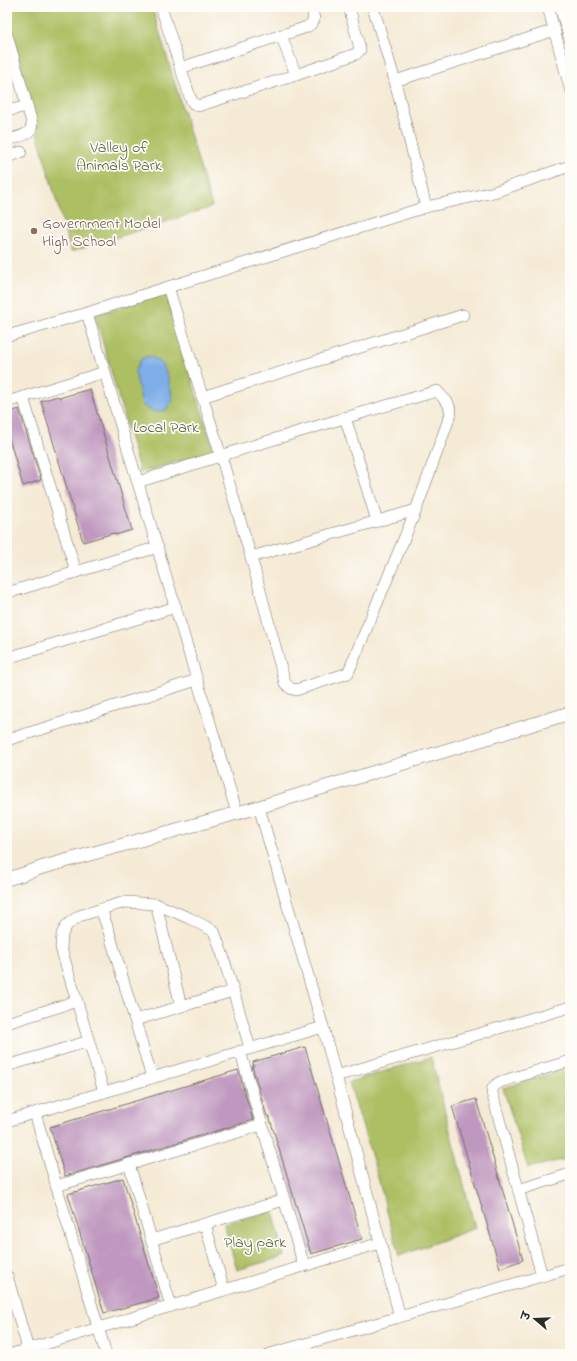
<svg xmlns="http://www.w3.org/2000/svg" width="577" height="1361" viewBox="0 0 577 1361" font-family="'Indie Flower','Playpen Sans Deva',sans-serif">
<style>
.green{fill:#adbf63;stroke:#6c7547}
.water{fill:#7fade8;stroke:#556c8a}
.building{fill:#bf98bf}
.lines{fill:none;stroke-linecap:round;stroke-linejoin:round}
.minor-casing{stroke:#726e66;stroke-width:12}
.major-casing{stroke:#726e66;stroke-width:14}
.minor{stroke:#fff;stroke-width:11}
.major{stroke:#fff;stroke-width:13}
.education-dot{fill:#8d6e63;stroke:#fdfcf7;stroke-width:1.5}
.labels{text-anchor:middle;stroke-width:3.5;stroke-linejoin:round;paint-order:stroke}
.park-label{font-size:16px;fill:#585f3f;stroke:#fdfcf7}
.education-label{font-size:16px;fill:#785e54;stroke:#fdfcf7;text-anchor:start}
</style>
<rect width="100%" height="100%" fill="#fdfcf7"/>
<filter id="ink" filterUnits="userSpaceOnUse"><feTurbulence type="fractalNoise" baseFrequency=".025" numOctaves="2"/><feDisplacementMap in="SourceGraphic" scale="8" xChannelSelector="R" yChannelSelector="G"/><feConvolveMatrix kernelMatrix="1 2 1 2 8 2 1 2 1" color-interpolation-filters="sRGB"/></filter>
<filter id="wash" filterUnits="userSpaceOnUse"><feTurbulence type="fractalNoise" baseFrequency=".012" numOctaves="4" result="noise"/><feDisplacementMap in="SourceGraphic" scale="16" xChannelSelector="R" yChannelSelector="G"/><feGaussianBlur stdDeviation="0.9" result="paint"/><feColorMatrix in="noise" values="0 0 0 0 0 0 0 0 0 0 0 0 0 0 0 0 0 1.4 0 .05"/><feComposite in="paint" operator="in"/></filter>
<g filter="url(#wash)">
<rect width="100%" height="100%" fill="#f5ead5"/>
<g class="green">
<polygon points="7,7 152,7 212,207 71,252 7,27"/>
<polygon points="165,293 214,451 140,473 95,315"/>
<polygon points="431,1057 475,1228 399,1256 377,1174 349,1082"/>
<polygon points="570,1068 570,1158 528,1168 503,1088"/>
<polygon points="273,1211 285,1256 237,1270 224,1224"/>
</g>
<path class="water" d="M149,356C168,362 169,383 173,400L166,410L154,412L142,405L135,371L141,359Z"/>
<g id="blocks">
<g class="building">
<polygon points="90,389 132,530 115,535 114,533 83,542 41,401 58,396 59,398"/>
<polygon points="19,409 41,480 23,486 7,431 7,413"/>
<polygon points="305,1047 362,1239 311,1254 269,1116 267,1116 252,1066 254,1066 253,1062"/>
<polygon points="238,1070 253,1120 65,1176 50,1127"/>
<polygon points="476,1099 523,1260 500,1268 452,1106"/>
<polygon points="123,1178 159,1298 104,1313 68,1194"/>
</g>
</g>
</g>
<g filter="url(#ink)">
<use href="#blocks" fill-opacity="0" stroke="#726e66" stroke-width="1"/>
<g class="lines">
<g class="minor-casing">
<g id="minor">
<polyline points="161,7 190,97 193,103 198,106 296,75 356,54 360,50 359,45 349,7"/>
<polyline points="373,7 395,81 426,207"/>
<polyline points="548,7 570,88"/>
<polyline points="560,7 570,39"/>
<path d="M7,35L32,123C32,136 17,137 7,140"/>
<polyline points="281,35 296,75"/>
<polyline points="180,68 307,27 311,24 314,20 312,7"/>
<polyline points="395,81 555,30"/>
<polyline points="7,111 27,106"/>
<polyline points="7,157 21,152"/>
<polyline points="87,313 237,813"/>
<polyline points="7,336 87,313 168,287 426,207 494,192 570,166"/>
<polyline points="23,397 76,572"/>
<polyline points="202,397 463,315"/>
<polyline points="7,402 105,372"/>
<polyline points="345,417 377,521"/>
<path d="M138,482C237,450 336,420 437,391L448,403L451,413L416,510L348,673L296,690L290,688L285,683L251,557L221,456L168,287"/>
<polyline points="251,557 416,510"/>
<polyline points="7,593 158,547"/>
<polyline points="7,658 176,607"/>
<polyline points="7,740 197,680"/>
<polyline points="259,807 323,1027 400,1317"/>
<polyline points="156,904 181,1006"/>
<polyline points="101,909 109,932 152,1078"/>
<polyline points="135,1020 233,991"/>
<polyline points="7,1023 77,1001"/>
<polyline points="240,1051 304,1266"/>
<polyline points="7,1066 89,1041"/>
<polyline points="336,1076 570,1007"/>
<polyline points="104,1092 61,948 62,934 67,925 79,916 125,902 156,904 189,918 214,931 223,956 250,1048"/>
<polyline points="35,1113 106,1354"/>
<polyline points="7,1121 323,1027"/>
<polyline points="129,1164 171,1306"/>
<polyline points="56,1186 262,1125"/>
<polyline points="518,1190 570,1174"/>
<polyline points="205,1224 224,1290"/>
<polyline points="151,1240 284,1200"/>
<polyline points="7,1276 28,1349"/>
<path d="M542,1276L492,1093C492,1087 495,1085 500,1082L570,1061"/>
<polyline points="12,1354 380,1243"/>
<polyline points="270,1354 570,1268"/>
</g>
</g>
<g class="major-casing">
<polyline id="major" points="7,879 24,874 40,868 259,807 570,713"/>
</g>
<use href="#minor" class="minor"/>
<use href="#major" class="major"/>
</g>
</g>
<circle class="education-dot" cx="34" cy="231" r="4"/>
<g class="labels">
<g class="park-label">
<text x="119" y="152">Valley of<tspan x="119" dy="18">Animals Park</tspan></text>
<text x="166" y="432">Local Park</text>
<text x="255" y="1247">Play park</text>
</g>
<g class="education-label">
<text x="42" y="228">Government Model<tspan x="42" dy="18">High School</tspan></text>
</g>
</g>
<rect width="577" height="1361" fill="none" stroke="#fdfcf7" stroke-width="24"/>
<g transform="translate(535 1319) rotate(289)" stroke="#fdfcf7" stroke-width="3" paint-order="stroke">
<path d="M0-3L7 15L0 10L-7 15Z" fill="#2b2b2b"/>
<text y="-6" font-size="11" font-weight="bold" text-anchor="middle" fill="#2b2b2b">उ</text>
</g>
</svg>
